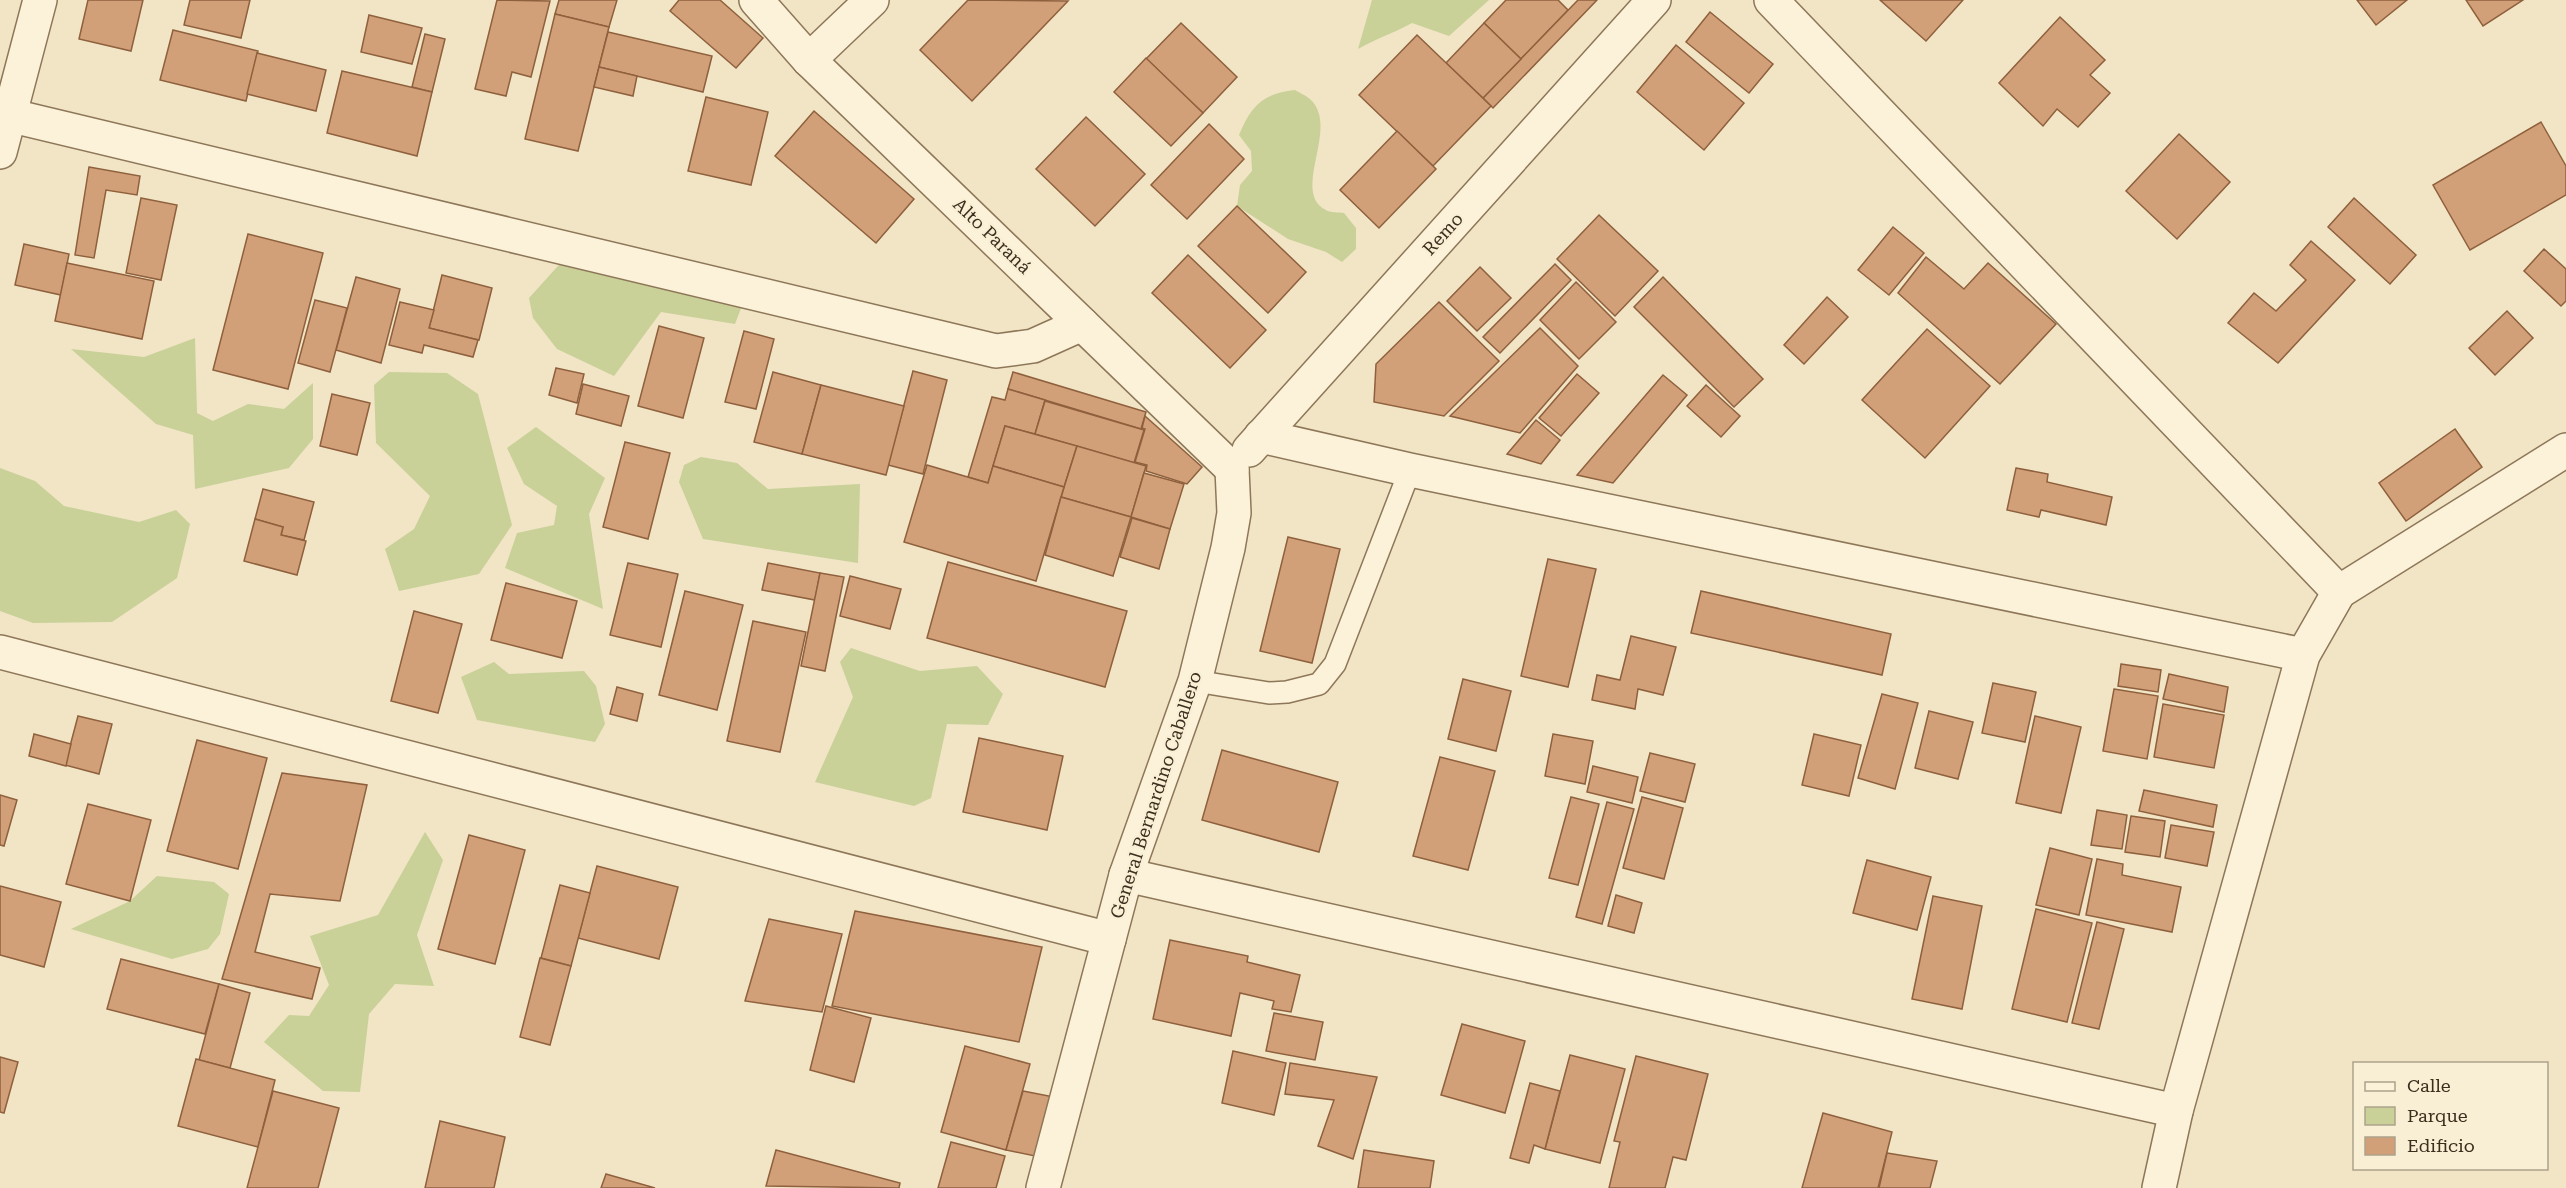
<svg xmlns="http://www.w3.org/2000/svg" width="2566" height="1188" viewBox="0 0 2566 1188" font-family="'Roboto Serif',serif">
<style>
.green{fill:#c9d198}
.building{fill:#d2a078;stroke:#8f603d;stroke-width:1.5}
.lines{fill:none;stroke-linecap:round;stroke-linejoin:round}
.lane-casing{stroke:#8e7759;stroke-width:24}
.street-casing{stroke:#8e7759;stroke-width:36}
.lane{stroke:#fbf2d9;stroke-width:21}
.street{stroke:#fbf2d9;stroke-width:33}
.labels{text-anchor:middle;stroke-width:4.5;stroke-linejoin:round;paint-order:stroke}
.street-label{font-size:18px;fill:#3d2e1e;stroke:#f8efd5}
</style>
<rect width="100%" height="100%" fill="#f1e5c5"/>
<g class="green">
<path d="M1372,0H1489L1449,36L1412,23C1394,33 1375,39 1358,49Z"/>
<path d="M1295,90C1300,93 1307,96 1311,100C1340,129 1290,192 1326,210C1330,213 1339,212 1344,213L1356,228V249L1342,262L1326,252L1288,239L1237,206L1240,185L1252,171L1251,151L1239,135C1251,106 1263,93 1295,90Z"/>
<polygon points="567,256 748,290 735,324 661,312 614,376 557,349 533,318 529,298"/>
<polygon points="195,338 197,413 213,421 248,404 284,409 313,383 313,439 289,468 195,489 193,435 156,424 71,349 144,357"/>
<polygon points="389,372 447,373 478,394 512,525 479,574 399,591 385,549 414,529 430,496 376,443 374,385"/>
<polygon points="536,427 605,478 589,514 603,609 505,568 517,533 554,525 557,506 524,484 507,448"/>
<polygon points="701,457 737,463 768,489 860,484 858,563 703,539 679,482 684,465"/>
<polygon points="0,468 35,481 64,506 139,522 176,510 190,524 177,578 112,622 33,623 0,611"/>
<polygon points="851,648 920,671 977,666 1003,694 988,725 947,724 931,798 914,806 815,782 853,697 840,662"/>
<polygon points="494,662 509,674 584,671 596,686 605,724 595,742 477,720 461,677"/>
<polygon points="425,832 443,860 417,935 434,986 395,984 369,1014 360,1092 323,1091 264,1042 289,1015 309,1016 329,985 310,936 378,915"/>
<polygon points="157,876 214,882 229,894 220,934 208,949 172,959 71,929 130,901"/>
</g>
<g class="building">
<polygon points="88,0 143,0 131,51 79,39"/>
<polygon points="190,0 250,0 241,38 184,25"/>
<polygon points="497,0 550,1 531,77 512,72 506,96 475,89"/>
<polygon points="559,0 617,0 609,27 555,14"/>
<polygon points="679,0 720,0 763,38 736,68 670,11"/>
<polygon points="968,0 1068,1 972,101 920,50"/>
<polygon points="1506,0 1558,0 1568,10 1521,59 1484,23"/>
<polygon points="1578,0 1597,0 1493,108 1483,98"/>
<polygon points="1880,0 1963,0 1926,41"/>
<polygon points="2357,0 2407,0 2376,25"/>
<polygon points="2466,0 2523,0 2483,26"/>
<polygon points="1710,12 1773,64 1749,93 1686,42"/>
<polygon points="555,14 609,27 578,151 525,139"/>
<polygon points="369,15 422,28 412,64 361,52"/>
<polygon points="2060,17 2105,60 2090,75 2110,93 2078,127 2057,109 2043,126 1999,83"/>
<polygon points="1181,23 1237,77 1203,113 1146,59"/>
<polygon points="1484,23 1521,59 1483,98 1446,63"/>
<polygon points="173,30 258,51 246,101 160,80"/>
<polygon points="608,32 712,56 703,92 599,67"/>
<polygon points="425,34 445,39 432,92 412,87"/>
<polygon points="1417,35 1491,106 1433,166 1359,95"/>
<polygon points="1676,45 1744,103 1704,150 1637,92"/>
<polygon points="257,53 326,70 316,111 247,94"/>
<polygon points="1146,58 1203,113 1171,146 1114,92"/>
<polygon points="599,67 637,76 633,96 594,87"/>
<polygon points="342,71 432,92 417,156 327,133"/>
<polygon points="706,97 768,112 751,185 688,171"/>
<polygon points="814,111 914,199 876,243 775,156"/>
<polygon points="1086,117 1145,174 1095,226 1036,169"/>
<polygon points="2541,122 2566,166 2566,195 2470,250 2433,185"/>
<polygon points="1209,124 1244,159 1187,219 1151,185"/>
<polygon points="1397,131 1436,169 1379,228 1340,190"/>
<polygon points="2179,134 2230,182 2177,239 2126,191"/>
<polygon points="89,167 140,176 137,195 106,190 94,258 75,255"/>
<polygon points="141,198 177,205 161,280 126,273"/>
<polygon points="2354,198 2416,255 2390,284 2328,227"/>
<polygon points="1237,206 1306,272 1268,313 1198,246"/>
<polygon points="1599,215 1658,271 1615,316 1557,259"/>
<polygon points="1893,227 1924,253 1889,295 1858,270"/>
<polygon points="248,234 323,253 288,389 213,370"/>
<polygon points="2311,241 2355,280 2278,363 2228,323 2254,293 2276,311 2306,280 2290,265"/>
<polygon points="24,244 69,254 61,295 15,285"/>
<polygon points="2544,249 2566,269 2566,301 2561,306 2524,271"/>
<polygon points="1188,255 1266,330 1230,368 1152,293"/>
<polygon points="1926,257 1964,289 1988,263 2056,324 2000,384 1898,293"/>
<polygon points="67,263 154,281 142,339 55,321"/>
<polygon points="1555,264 1571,280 1500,353 1483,337"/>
<polygon points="1480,267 1511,298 1477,331 1447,301"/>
<polygon points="442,275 492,288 479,340 429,328"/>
<polygon points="356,277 400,289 381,363 336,350"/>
<polygon points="1663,277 1763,379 1734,407 1634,307"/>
<polygon points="1576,282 1616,322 1579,359 1540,320"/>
<polygon points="1827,297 1848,317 1804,364 1784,345"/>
<polygon points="315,300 347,308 330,372 298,363"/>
<polygon points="400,302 434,310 429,328 478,340 473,357 424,345 422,353 389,345"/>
<polygon points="1439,302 1499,361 1444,416 1374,402 1376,364"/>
<polygon points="2507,311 2533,338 2495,375 2469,348"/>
<polygon points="659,326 704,338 683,418 638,406"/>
<polygon points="1540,328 1578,366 1520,433 1450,416"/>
<polygon points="1927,329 1990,386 1925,458 1862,400"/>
<polygon points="744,331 774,339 756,409 725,402"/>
<polygon points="556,368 584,374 577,403 549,395"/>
<polygon points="913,371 947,380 923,474 888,465"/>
<polygon points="773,372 821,385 802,454 754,442"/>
<polygon points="1013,372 1146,412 1141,429 1008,389"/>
<polygon points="1577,374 1599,393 1561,436 1539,418"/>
<polygon points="1663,375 1687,395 1613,483 1577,475"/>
<polygon points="583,384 629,396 621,426 576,414"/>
<polygon points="821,385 904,406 886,475 802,454"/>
<polygon points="1706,385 1740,416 1721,437 1687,406"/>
<polygon points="1008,389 1045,400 1035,434 1005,426 988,483 968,477 992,397 1005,400"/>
<polygon points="332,394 370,403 357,455 320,446"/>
<polygon points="1045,401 1144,430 1134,463 1035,434"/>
<polygon points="1145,416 1202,467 1187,484 1146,471 1147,465 1135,462 1145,429 1142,428"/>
<polygon points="1536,420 1560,440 1541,464 1507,454"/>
<polygon points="1005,426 1077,446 1064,487 993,466"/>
<polygon points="2455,429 2482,467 2406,521 2379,483"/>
<polygon points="625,442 670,453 648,539 603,527"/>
<polygon points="1077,446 1146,466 1131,517 1061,497"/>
<polygon points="927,465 988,483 993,466 1064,487 1036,581 904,542"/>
<polygon points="2016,468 2048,474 2047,482 2112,497 2106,525 2041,510 2039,517 2007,510"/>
<polygon points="1144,473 1184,484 1170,529 1131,517"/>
<polygon points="263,489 314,502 304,540 281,535 283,527 255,519"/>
<polygon points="1061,497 1131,517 1113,576 1045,555"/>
<polygon points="1132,518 1170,529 1159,569 1120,557"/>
<polygon points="255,519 283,527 281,535 306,541 297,575 244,561"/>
<polygon points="1288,537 1340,549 1312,663 1260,651"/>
<polygon points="1548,559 1596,569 1568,687 1521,676"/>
<polygon points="948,562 1127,611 1105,687 927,638"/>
<polygon points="628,563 678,574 661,647 610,635"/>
<polygon points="768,563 820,573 815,600 762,590"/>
<polygon points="820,573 844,577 825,671 801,666"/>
<polygon points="850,576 901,589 890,629 840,616"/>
<polygon points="506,583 577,601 562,658 491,640"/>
<polygon points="685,591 743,605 717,710 659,695"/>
<polygon points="1701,591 1891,634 1882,675 1691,633"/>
<polygon points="414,611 462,624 438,713 391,701"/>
<polygon points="753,621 806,632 780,752 727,741"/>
<polygon points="1631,636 1676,647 1663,695 1638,689 1635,709 1592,700 1597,675 1620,680"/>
<polygon points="2121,664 2161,670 2158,692 2118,686"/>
<polygon points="2169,674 2228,687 2224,712 2163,699"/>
<polygon points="1463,679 1511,691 1496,751 1448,739"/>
<polygon points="1993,683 2036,692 2025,742 1982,733"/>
<polygon points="617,687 643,694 637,721 610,714"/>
<polygon points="2114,689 2158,696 2147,759 2103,751"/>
<polygon points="1882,694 1918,703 1895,789 1858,778"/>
<polygon points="2163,704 2224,715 2214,768 2154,757"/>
<polygon points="1929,711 1973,722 1958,779 1915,768"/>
<polygon points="78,716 112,724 99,774 65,765"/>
<polygon points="2035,716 2081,727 2061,813 2016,803"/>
<polygon points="34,734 71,744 66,766 29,756"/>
<polygon points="1553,734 1593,741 1585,784 1545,776"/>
<polygon points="1814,734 1861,745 1849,796 1802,785"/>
<polygon points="979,738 1063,756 1047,830 963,812"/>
<polygon points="197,740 267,758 238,869 167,851"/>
<polygon points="1222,750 1338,782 1319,852 1202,820"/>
<polygon points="1650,753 1695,764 1685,802 1640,791"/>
<polygon points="1440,757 1495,771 1468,870 1413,856"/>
<polygon points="1593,766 1638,777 1632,803 1587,792"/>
<polygon points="282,773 367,785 340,901 270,894 255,952 320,968 312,999 222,979"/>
<polygon points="2144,790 2217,805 2213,827 2139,811"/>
<polygon points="0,795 17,800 4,846 0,845"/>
<polygon points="1571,797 1599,804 1578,885 1549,878"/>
<polygon points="1642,797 1683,808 1664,879 1623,868"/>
<polygon points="1607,802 1634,809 1602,924 1576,917"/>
<polygon points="88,804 151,820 130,901 66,884"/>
<polygon points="2097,810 2127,815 2122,849 2091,845"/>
<polygon points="2131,816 2165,821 2160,857 2125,852"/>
<polygon points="2171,825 2214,832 2207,866 2165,858"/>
<polygon points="469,835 525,850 495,964 438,949"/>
<polygon points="2050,848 2092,859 2079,915 2036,905"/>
<polygon points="2097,859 2123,864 2122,875 2181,887 2172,932 2086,915"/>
<polygon points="1867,860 1931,877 1917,930 1853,913"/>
<polygon points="597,866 678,887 659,959 578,938"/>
<polygon points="560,885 590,893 571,966 541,958"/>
<polygon points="0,886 61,902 44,967 0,955"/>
<polygon points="1616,895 1642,903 1634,933 1608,926"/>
<polygon points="1933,896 1982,906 1962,1009 1912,999"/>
<polygon points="2036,909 2092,923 2067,1022 2012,1009"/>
<polygon points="855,911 1042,947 1019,1042 832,1006"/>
<polygon points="769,919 842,934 822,1012 745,1001"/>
<polygon points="2097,922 2124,929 2099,1029 2072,1023"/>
<polygon points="1170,940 1248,956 1247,962 1300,975 1291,1012 1272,1009 1274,1001 1240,993 1231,1036 1153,1019"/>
<polygon points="540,958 571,966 550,1045 520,1037"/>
<polygon points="121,959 219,984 205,1034 107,1009"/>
<polygon points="219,984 250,993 230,1068 199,1060"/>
<polygon points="826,1006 871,1018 854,1082 810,1070"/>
<polygon points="1274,1013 1323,1022 1315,1060 1266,1051"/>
<polygon points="1462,1024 1525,1041 1505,1113 1441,1095"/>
<polygon points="965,1046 1030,1064 1006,1150 941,1132"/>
<polygon points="1233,1051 1286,1063 1274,1115 1222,1103"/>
<polygon points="1570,1055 1625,1069 1600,1163 1545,1149"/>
<polygon points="1636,1056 1708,1074 1686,1160 1673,1157 1665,1188 1609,1188 1620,1142 1614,1141"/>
<polygon points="0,1057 18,1062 4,1113 0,1112"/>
<polygon points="196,1059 275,1080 258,1147 178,1126"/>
<polygon points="1290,1063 1377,1077 1353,1159 1318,1146 1334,1100 1285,1094"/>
<polygon points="1530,1083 1560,1091 1545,1149 1534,1145 1529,1163 1510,1158"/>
<polygon points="273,1091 339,1108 318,1188 247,1188"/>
<polygon points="1023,1091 1054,1097 1035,1156 1006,1150"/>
<polygon points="1823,1113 1892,1132 1878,1188 1802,1188"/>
<polygon points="440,1121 505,1137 494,1188 425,1188"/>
<polygon points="951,1142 1005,1156 996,1188 938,1188"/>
<polygon points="776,1150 900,1183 899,1188 766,1186"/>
<polygon points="1364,1150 1434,1161 1430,1188 1358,1188"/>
<polygon points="1887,1153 1937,1161 1930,1188 1879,1188"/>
<polygon points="606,1174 655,1188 601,1188"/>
</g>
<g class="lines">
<g class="lane-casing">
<polyline id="lane" points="1195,681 1269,693 1287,692 1319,684 1335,664 1410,470"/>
</g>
<g class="street-casing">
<g id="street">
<polyline points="756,0 809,60 1232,469"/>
<polyline points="1771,0 2339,592 2566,450"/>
<polyline points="809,60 872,0"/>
<polyline points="0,113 996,351 1033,346 1082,324"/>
<polyline points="0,152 40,0"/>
<polyline points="1261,436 1410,470 2303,655"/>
<polyline points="1249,450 1654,0"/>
<polyline points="0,652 1109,939"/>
<polyline points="1126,875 2176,1111"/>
<polyline points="1043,1188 1126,875 1195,681 1228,548 1234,513 1232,469"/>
<polyline points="2159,1188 2176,1111 2303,655 2339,592"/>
</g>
</g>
<use href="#lane" class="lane"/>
<use href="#street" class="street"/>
</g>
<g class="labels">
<g class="street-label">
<text transform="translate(1443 234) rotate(-48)" y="6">Remo</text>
<text transform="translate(992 236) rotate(44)" y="6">Alto Paraná</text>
<text transform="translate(1156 795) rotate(-72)" y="6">General Bernardino Caballero</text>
</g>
</g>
<rect x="2353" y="1062" width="195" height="108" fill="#f8efd5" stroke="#ada28c" stroke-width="1.5"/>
<rect x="2365" y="1082" width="30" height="9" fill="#fbf2d9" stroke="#ada28c" stroke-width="1.5"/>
<text x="2407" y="1092" font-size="18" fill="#3d2e1e">Calle</text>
<rect x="2365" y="1107" width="30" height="18" fill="#c9d198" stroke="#ada28c" stroke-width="1.5"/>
<text x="2407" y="1122" font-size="18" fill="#3d2e1e">Parque</text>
<rect x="2365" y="1137" width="30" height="18" fill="#d2a078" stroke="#ada28c" stroke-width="1.5"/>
<text x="2407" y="1152" font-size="18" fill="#3d2e1e">Edificio</text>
</svg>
